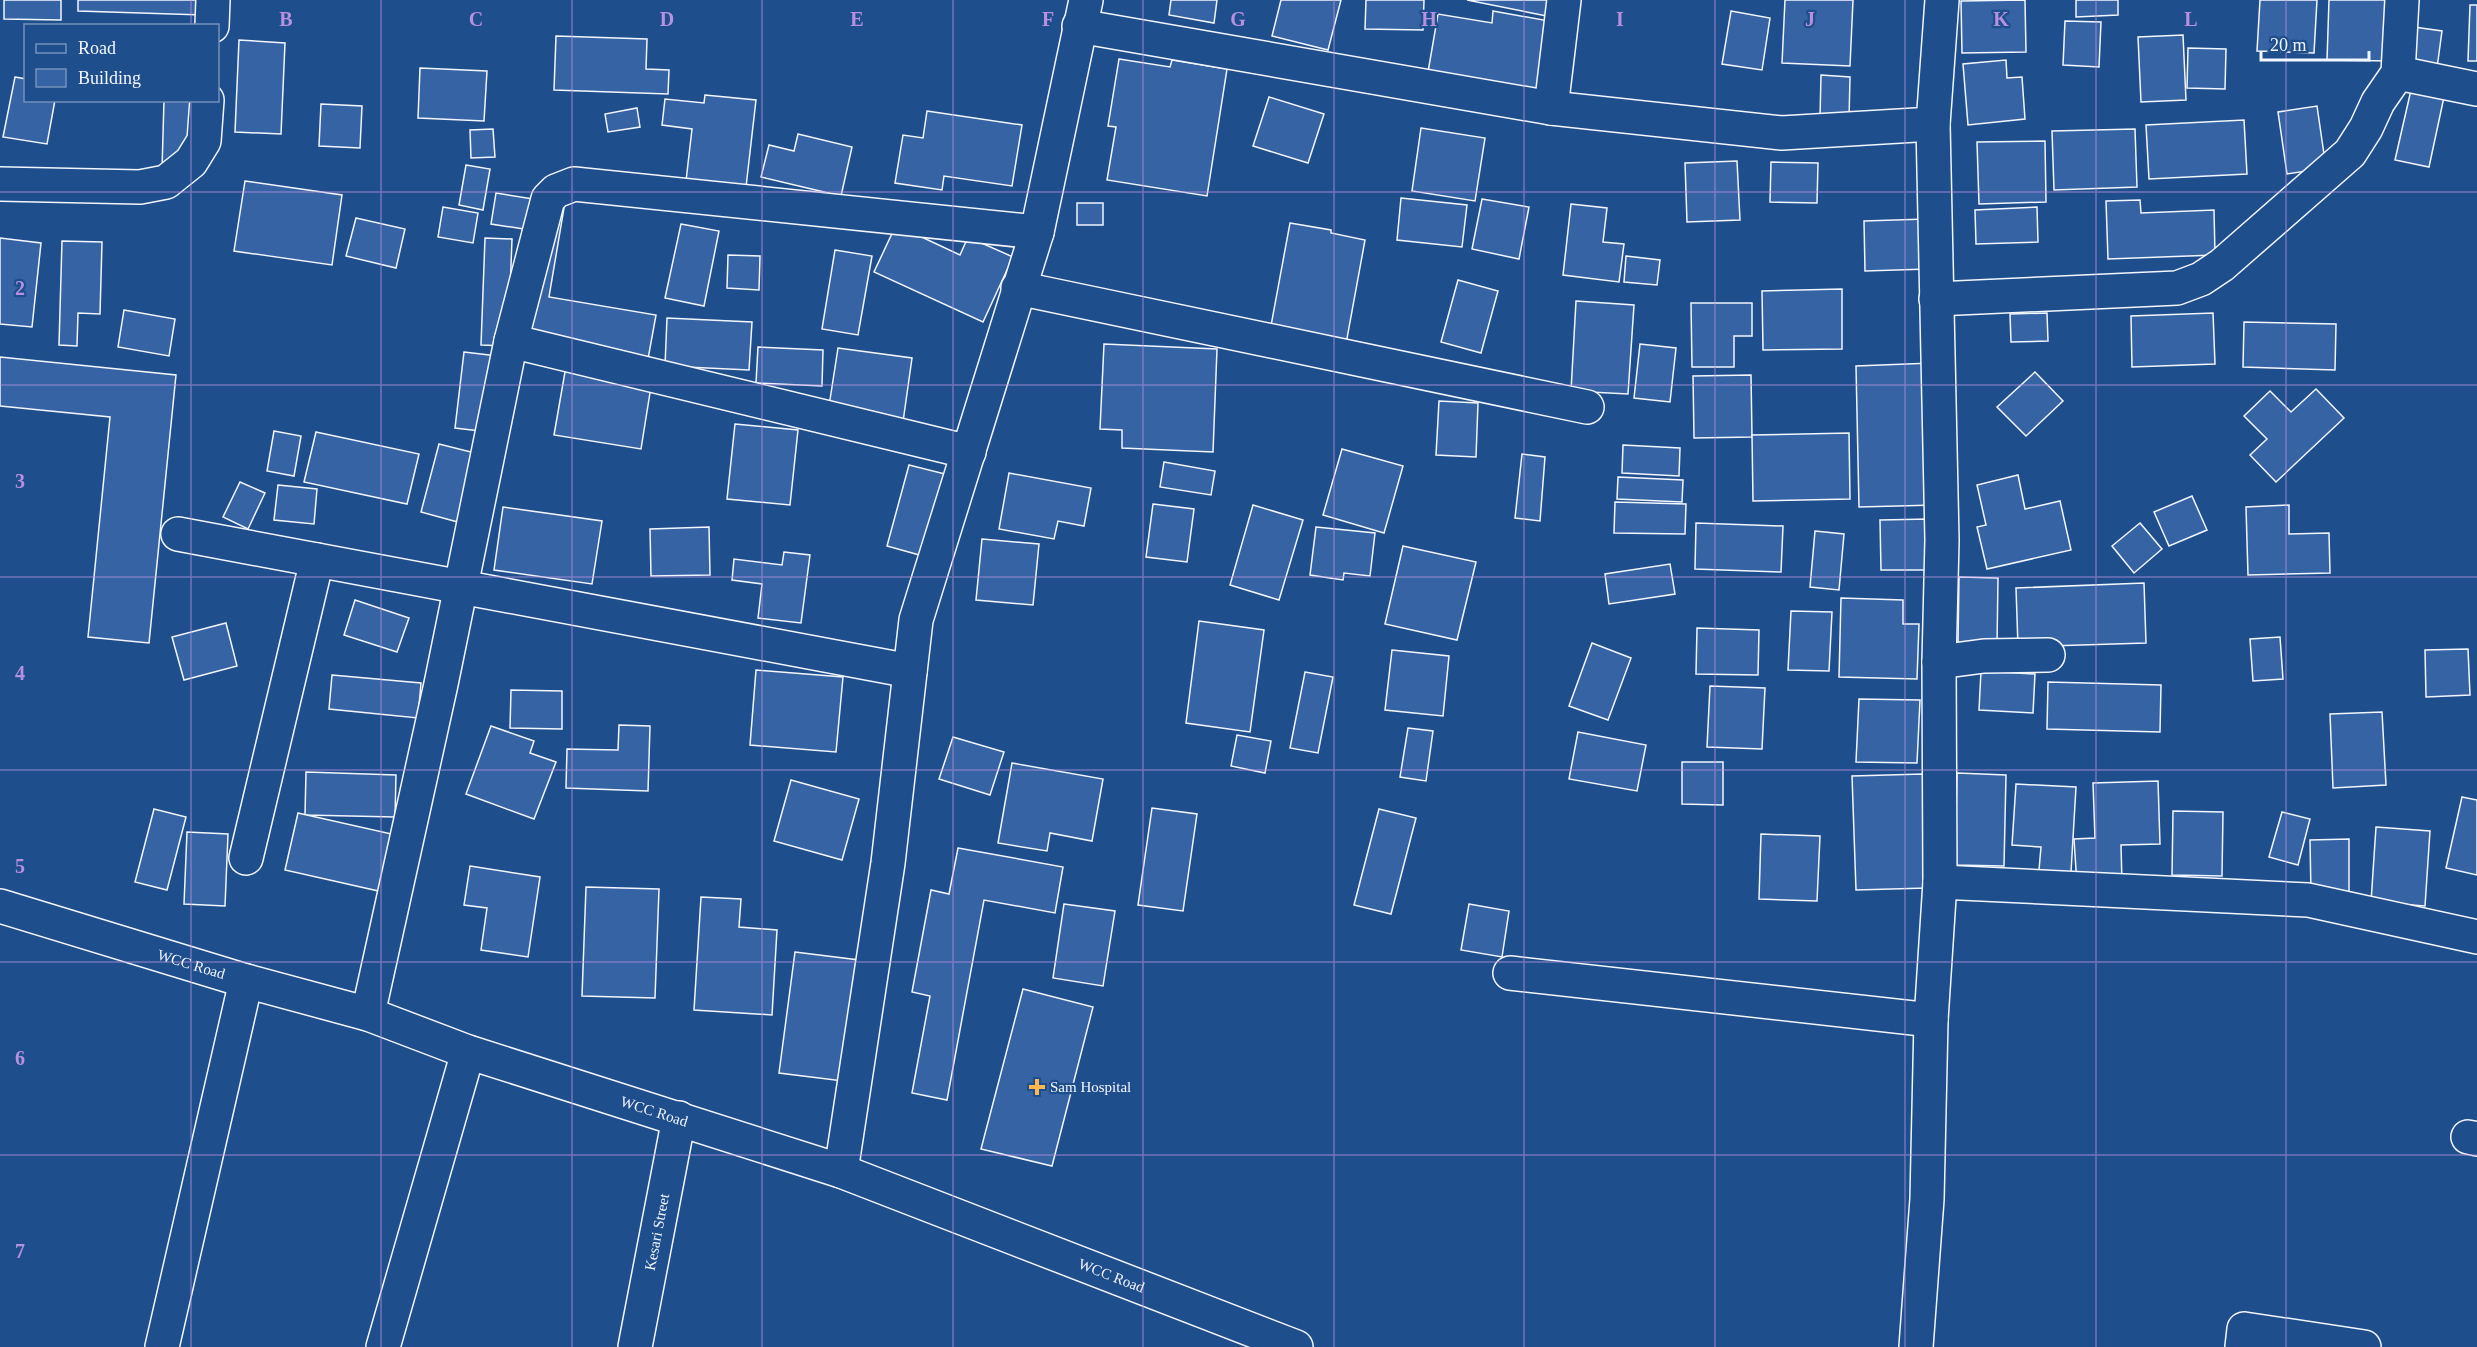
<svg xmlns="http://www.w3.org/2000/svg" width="2477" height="1347" viewBox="0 0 2477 1347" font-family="Georgia,serif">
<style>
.building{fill:#3563a3;stroke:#f2f6ff;stroke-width:1.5}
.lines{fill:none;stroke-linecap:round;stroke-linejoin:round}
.minor-casing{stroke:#f2f6ff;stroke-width:36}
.tertiary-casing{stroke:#f2f6ff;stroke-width:36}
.primary-casing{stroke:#f2f6ff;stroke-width:36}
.minor{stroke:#1f4e8c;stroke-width:33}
.tertiary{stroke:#1f4e8c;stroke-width:33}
.primary{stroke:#1f4e8c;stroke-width:33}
.grid{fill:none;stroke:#b691df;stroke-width:1.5;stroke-opacity:0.55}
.poi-dot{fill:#ffb74d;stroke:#1f4e8c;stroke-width:2}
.labels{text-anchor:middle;stroke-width:4.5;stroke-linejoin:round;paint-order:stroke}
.street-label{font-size:15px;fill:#f2f6ff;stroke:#1f4e8c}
.poi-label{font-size:15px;fill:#f2f6ff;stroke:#1f4e8c;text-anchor:start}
.grid-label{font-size:20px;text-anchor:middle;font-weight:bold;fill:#b691df;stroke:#1f4e8c;stroke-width:4.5;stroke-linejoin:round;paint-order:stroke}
</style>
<rect width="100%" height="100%" fill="#1f4e8c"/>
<g class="building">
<polygon points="4,0 61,0 61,20 4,19"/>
<polygon points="78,0 204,0 203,15 78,11"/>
<polygon points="1171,0 1217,0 1214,23 1169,15"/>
<polygon points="1281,0 1341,0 1328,50 1272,36"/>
<polygon points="1366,0 1424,0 1423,30 1365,29"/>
<polygon points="1467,0 1550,0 1547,16"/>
<polygon points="1785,0 1853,0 1850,66 1782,63"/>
<polygon points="2025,0 2026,52 1962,53 1961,1"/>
<polygon points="2076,0 2118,0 2118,15 2076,17"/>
<polygon points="2260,0 2317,0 2314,53 2257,51"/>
<polygon points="2329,0 2390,0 2389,61 2327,60"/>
<polygon points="2470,5 2477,5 2477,61 2468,61"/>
<polygon points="1493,11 1549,21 1536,98 1428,72 1438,14 1492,23"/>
<polygon points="1731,11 1770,18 1762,70 1722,64"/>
<polygon points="2065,21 2101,22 2099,67 2063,65"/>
<polygon points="2414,27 2442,31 2437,68 2409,64"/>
<polygon points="2183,35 2186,100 2141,102 2138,37"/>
<polygon points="556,36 647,39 646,69 669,70 668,94 554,90"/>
<polygon points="239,40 285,43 281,134 235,132"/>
<polygon points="2188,48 2226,49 2225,89 2187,88"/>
<polygon points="1119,59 1170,67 1172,60 1227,69 1207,196 1107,180 1116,127 1108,126"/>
<polygon points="2006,60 2007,78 2022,77 2025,119 1968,125 1963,64"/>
<polygon points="420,68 487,71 484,121 418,118"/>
<polygon points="1821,75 1850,77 1849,119 1820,118"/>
<polygon points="15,77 26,79 26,100 55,100 47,144 3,137"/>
<polygon points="2411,90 2444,97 2429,167 2395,160"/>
<polygon points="705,95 756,100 746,187 686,181 692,129 662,125 665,99 704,103"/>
<polygon points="1269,97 1324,114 1308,163 1253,146"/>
<polygon points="164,100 205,100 203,171 162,169"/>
<polygon points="321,104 362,106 360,148 319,146"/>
<polygon points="2317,106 2326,168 2287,174 2278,112"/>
<polygon points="637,108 640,127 608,132 605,114"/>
<polygon points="927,111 1022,125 1012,186 944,176 942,190 895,183 903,135 923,138"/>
<polygon points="2244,120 2247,174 2149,179 2146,125"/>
<polygon points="1421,128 1485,138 1475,201 1412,191"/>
<polygon points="493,129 495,157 471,158 470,130"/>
<polygon points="2135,129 2137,187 2054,190 2052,131"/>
<polygon points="798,134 852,147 841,196 761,177 769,145 794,151"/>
<polygon points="2045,141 2046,202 1979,204 1977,142"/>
<polygon points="1737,161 1740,220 1687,222 1685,163"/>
<polygon points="1771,162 1818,163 1817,203 1770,202"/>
<polygon points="466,165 490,169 483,210 459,205"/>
<polygon points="245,181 342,195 332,265 234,251"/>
<polygon points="496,193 533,199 566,196 549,297 656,315 646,370 511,348 530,230 491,224"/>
<polygon points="1401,198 1467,205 1462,247 1397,240"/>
<polygon points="1482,199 1529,207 1519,259 1472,249"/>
<polygon points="2140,200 2141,213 2214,210 2215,255 2108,259 2106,201"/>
<rect x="1077" y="203" width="26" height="22"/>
<polygon points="1571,204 1607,208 1603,242 1624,244 1619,282 1563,275"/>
<polygon points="443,207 478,213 473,243 438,237"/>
<polygon points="2037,207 2038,242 1976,244 1975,210"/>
<polygon points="356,218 405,229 396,268 346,256"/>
<polygon points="1926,219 1928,269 1865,271 1864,221"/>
<polygon points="1290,223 1331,230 1331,233 1365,240 1346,344 1270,331"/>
<polygon points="681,224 719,231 704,306 665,298"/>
<polygon points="896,225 960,255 968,237 1013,257 983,322 874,272"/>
<polygon points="0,238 41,243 32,327 0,324"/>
<polygon points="485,238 512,239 508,346 481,345"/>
<polygon points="62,241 102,242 100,314 78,313 77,346 59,345"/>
<polygon points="835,250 872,256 858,335 822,329"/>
<polygon points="728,255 760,256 759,290 727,288"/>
<polygon points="1626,256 1660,260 1657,285 1624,282"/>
<polygon points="1458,280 1498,291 1481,353 1441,342"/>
<polygon points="1842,289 1842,349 1763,350 1762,291"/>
<polygon points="1576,301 1634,305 1628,394 1571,391"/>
<polygon points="1691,303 1752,303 1752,336 1734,336 1734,367 1692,367"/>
<polygon points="124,310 175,319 169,356 118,347"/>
<polygon points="2047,313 2048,341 2011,342 2010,314"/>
<polygon points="2213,313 2215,364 2132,367 2131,316"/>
<polygon points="667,318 752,322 749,370 665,366"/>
<polygon points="2244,322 2336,324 2335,370 2243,367"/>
<polygon points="1104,344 1217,349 1213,452 1122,448 1122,430 1100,429"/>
<polygon points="1640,344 1676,348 1670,402 1634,398"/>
<polygon points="758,347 823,350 822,386 756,383"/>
<polygon points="838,348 912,358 902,429 827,419"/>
<polygon points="464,352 506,357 497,433 455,428"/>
<polygon points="0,357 176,375 149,643 88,637 110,417 0,406"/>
<polygon points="1932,363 1935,505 1859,507 1856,366"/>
<polygon points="566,366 652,380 641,449 554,435"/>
<polygon points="2035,372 2063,401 2026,436 1997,407"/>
<polygon points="1751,375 1752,437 1694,438 1693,376"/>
<polygon points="2316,389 2344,418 2276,482 2250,455 2267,439 2244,416 2270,391 2291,412"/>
<polygon points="1439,401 1478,403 1476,457 1436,455"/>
<polygon points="735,424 798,430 790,505 727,499"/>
<polygon points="274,431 301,436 294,476 267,471"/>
<polygon points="316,432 419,454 407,504 304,482"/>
<polygon points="1849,433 1850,499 1753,501 1752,435"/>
<polygon points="439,444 483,455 465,524 421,512"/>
<polygon points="1623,445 1680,448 1679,476 1622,473"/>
<polygon points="1342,449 1403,466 1384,533 1323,515"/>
<polygon points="1522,454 1545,457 1540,521 1515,518"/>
<polygon points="1164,462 1215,471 1211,495 1160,487"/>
<polygon points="909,465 945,474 923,556 887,546"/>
<polygon points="1009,473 1091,488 1084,526 1058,521 1054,539 999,529"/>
<polygon points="2018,475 2025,509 2060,501 2071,550 1987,569 1977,527 1986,525 1977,485"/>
<polygon points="1618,477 1683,480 1682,502 1617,499"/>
<polygon points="240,482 265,493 248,529 223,517"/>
<polygon points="278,485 317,489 314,524 274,520"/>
<polygon points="2192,496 2207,530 2169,546 2154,512"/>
<polygon points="1615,502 1686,504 1685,534 1614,533"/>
<polygon points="1153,504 1194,509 1187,562 1146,557"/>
<polygon points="1253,505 1303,520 1279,600 1230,585"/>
<polygon points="2289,505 2289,534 2329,533 2330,573 2248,575 2246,507"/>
<polygon points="503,507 602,521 592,584 494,570"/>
<polygon points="1929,519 1930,570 1881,570 1880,520"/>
<polygon points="1696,523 1783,526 1781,572 1695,569"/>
<polygon points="2140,523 2162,549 2134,573 2112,546"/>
<polygon points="709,527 710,575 651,576 650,529"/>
<polygon points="1316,527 1375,533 1370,576 1344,573 1343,580 1310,575"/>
<polygon points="1815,531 1844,534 1839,590 1810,587"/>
<polygon points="982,539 1039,544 1033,605 976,600"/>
<polygon points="1403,546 1476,562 1457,640 1385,624"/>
<polygon points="784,552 810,555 801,623 758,618 762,584 732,580 734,559 782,565"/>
<polygon points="1670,564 1675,594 1609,604 1605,574"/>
<polygon points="1959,577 1998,578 1997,646 1958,645"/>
<polygon points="2144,583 2146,643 2018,647 2016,588"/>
<polygon points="1841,598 1903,600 1903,624 1919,624 1917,679 1839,677"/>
<polygon points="355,600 409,618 397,652 344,635"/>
<polygon points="1791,611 1832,612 1829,671 1788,670"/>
<polygon points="1199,621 1264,630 1250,732 1186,723"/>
<polygon points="226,623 237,666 184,680 172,637"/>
<polygon points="1697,628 1759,630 1758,675 1696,674"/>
<polygon points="2280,637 2283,679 2253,681 2250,639"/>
<polygon points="1592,643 1631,658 1608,720 1569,706"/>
<polygon points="2468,649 2470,695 2426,697 2425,650"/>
<polygon points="1392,650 1449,656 1443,716 1385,710"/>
<polygon points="756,670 843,677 836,752 750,745"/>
<polygon points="1981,671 2035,674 2033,713 1979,710"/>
<polygon points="1305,672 1333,677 1318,753 1290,748"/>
<polygon points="332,675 421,683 418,718 329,709"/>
<polygon points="2048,682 2161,685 2160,732 2047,729"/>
<polygon points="1710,686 1765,688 1762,749 1707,747"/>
<polygon points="511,690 562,691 562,729 510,728"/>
<polygon points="1859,699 1920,700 1917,763 1856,762"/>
<polygon points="2382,712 2386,785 2333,788 2330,714"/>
<polygon points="619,725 650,726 648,791 566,788 567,749 618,750"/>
<polygon points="491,726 534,741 530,753 556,762 534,819 466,794"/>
<polygon points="1408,728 1433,731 1426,781 1400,777"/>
<polygon points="1578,732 1646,745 1637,791 1569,779"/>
<polygon points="1237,735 1271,741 1265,773 1231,766"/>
<polygon points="953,737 1004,752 990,795 939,779"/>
<polygon points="1682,762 1723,762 1723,805 1682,804"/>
<polygon points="1012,763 1103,779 1092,841 1050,833 1047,851 998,843"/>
<polygon points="306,772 396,775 395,817 305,815"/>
<polygon points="1957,773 2006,775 2004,866 1955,865"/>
<polygon points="1923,774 1927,888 1856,890 1852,776"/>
<polygon points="791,780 859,799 842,860 774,841"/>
<polygon points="2158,781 2160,844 2121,845 2122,883 2077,885 2074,839 2095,838 2093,783"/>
<polygon points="2016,784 2076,787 2071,872 2039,870 2041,847 2012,845"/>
<polygon points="2462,797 2477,800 2477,875 2446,868"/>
<polygon points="1152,808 1197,814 1183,911 1138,905"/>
<polygon points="154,809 186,817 167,890 135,882"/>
<polygon points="1379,809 1416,818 1391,914 1354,905"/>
<polygon points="2173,811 2223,812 2222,876 2172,875"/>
<polygon points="2282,812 2310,819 2298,865 2269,857"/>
<polygon points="298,813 396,835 383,892 285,870"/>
<polygon points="2376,827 2430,831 2425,906 2371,902"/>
<polygon points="187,832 228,834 225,906 184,904"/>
<polygon points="1761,834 1820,836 1817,901 1759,899"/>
<polygon points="2349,839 2349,893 2311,894 2310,840"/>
<polygon points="958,848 1063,867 1055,913 984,900 947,1100 912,1093 930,996 912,992 931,890 949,894"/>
<polygon points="470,866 540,877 528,957 481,950 487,908 464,905"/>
<polygon points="586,887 659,889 655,998 582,996"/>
<polygon points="701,897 741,899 739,927 777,930 772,1015 694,1010"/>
<polygon points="1064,904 1115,911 1103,986 1053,978"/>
<polygon points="1469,904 1509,911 1502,957 1461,950"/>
<polygon points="795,952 867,961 851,1082 779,1073"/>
<polygon points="1023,989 1093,1007 1052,1166 981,1149"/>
</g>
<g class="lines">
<g class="minor-casing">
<g id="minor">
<polyline points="212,26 213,0"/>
<polyline points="1079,26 1551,108 1782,133 1933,124"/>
<polyline points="2398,73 2477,89"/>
<polyline points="1551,108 1564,0"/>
<polyline points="0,184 140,187 166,182 191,162 204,141 207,100"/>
<polyline points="1018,288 1587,407"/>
<polyline points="1936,299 2177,288 2201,279 2222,265 2350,153 2366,128 2378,102 2398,73 2402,0"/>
<polyline points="511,341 548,199 556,191 574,184 1037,232"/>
<polyline points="178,534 910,671"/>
<polyline points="1939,662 1984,656 2048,655"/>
<polyline points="246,858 317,560"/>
<polyline points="1940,882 2308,900 2477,937"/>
<polyline points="1510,973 1931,1020"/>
<polyline points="368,1014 441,684 511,341 969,452"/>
<polyline points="2468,1137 2477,1139"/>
<polyline points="841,1171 888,863 916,620 1037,232 1086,0"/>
<polyline points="162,1347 246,981"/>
<polyline points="383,1347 468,1052"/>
<polyline points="1916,1347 1927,1199 1931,1020 1940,882 1939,662 1942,540 1933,124 1942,0"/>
<polyline points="2242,1347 2244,1329 2364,1347"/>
</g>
</g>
<g class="tertiary-casing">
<g id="tertiary">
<path id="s1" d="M635,1347L679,1118"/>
</g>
</g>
<g class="primary-casing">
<g id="primary">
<path id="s2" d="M0,906L246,981L368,1014L468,1052L841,1171L1296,1347"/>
</g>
</g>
<use href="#minor" class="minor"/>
<use href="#tertiary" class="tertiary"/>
<use href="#primary" class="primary"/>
</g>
<path class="grid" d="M191,0V26M381,0V1347M572,0V1347M762,0V1347M953,0V1347M1143,0V1347M1334,0V1347M1524,0V1347M1715,0V1347M1905,0V1347M2096,0V1347M2286,0V1347M191,100V1347M0,192H2477M0,385H2477M0,577H2477M0,770H2477M0,962H2477M0,1155H2477"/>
<path class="poi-dot" d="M1034 1078h6v6h6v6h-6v6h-6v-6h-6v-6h6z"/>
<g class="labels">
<g class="street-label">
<text dy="5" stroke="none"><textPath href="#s2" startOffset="200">WCC Road</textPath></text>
<text dy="5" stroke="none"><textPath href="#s2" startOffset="686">WCC Road</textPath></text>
<text dy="5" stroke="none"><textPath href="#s1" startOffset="117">Kesari Street</textPath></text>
<text dy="5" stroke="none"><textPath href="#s2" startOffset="1172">WCC Road</textPath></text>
</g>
<g class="poi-label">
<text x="1050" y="1092">Sam Hospital</text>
</g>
</g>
<g class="grid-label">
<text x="286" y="26">B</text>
<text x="476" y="26">C</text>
<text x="667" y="26">D</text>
<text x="857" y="26">E</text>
<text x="1048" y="26">F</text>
<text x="1238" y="26">G</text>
<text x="1429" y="26">H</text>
<text x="1620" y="26">I</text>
<text x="1810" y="26">J</text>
<text x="2001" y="26">K</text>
<text x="2191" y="26">L</text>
<text x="20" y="295">2</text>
<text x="20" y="488">3</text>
<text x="20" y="680">4</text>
<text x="20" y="873">5</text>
<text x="20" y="1065">6</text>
<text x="20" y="1258">7</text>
</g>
<rect x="24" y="24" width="195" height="78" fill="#1f4e8c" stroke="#7391ba" stroke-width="1.5"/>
<rect x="36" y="44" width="30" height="9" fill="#1f4e8c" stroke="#7391ba" stroke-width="1.5"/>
<text x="78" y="54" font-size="18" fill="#f2f6ff">Road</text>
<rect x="36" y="69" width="30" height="18" fill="#3563a3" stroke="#7391ba" stroke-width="1.5"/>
<text x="78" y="84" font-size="18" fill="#f2f6ff">Building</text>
<path d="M2261 51v9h108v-9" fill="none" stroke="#f2f6ff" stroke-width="3"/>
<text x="2270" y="51" font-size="18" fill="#f2f6ff" stroke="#1f4e8c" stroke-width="4.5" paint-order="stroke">20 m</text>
</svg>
